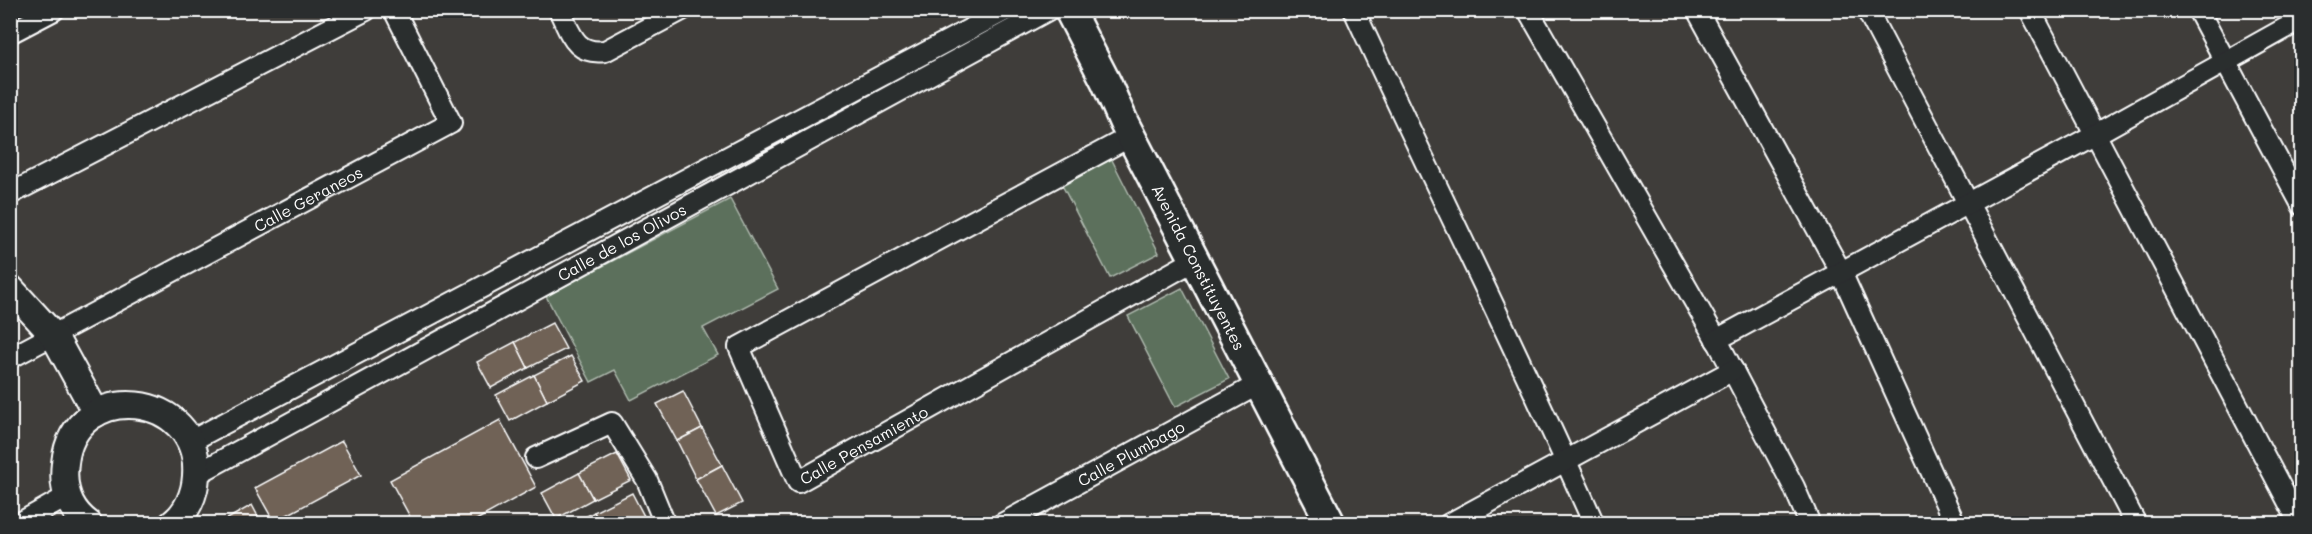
<svg xmlns="http://www.w3.org/2000/svg" width="2312" height="534" viewBox="0 0 2312 534" font-family="Mali,sans-serif">
<style>
.green{fill:#5b705b;stroke:#adb8ad;stroke-width:1.5}
.building{fill:#706256;stroke:#fff;stroke-width:1.5}
.lines{fill:none;stroke-linecap:round;stroke-linejoin:round}
.minor-casing{stroke:#fff;stroke-width:24}
.tertiary-casing{stroke:#fff;stroke-width:30}
.secondary-casing{stroke:#fff;stroke-width:33}
.minor{stroke:#2a2d2e;stroke-width:20}
.tertiary{stroke:#2a2d2e;stroke-width:26}
.secondary{stroke:#2a2d2e;stroke-width:28}
.labels{text-anchor:middle;stroke-width:5;stroke-linejoin:round;paint-order:stroke}
.street-label{font-size:16px;fill:#fff;stroke:#2a2d2e}
</style>
<rect width="100%" height="100%" fill="#3f3d3a"/>
<filter id="ink" filterUnits="userSpaceOnUse"><feTurbulence type="fractalNoise" baseFrequency=".0167" numOctaves="2"/><feDisplacementMap in="SourceGraphic" scale="12" xChannelSelector="R" yChannelSelector="G"/><feConvolveMatrix kernelMatrix="1 2 1 2 8 2 1 2 1" color-interpolation-filters="sRGB"/></filter>
<g filter="url(#ink)">
<g class="green">
<polygon points="1111,158 1159,253 1110,278 1061,183"/>
<polygon points="730,199 778,289 703,328 718,355 631,400 615,370 591,382 546,296"/>
<polygon points="1182,288 1229,379 1175,407 1128,316"/>
</g>
<g class="building">
<polygon points="552,323 566,349 528,368 515,342"/>
<polygon points="515,342 528,368 491,388 477,362"/>
<polygon points="571,356 585,381 547,401 534,375"/>
<polygon points="534,375 547,401 510,421 496,395"/>
<polygon points="683,391 702,428 677,441 657,404"/>
<polygon points="500,420 536,487 469,524 414,524 390,480"/>
<polygon points="702,428 722,465 696,479 677,441"/>
<polygon points="342,441 361,475 274,522 255,488"/>
<polygon points="617,454 631,480 593,499 579,473"/>
<polygon points="722,465 742,503 716,516 696,479"/>
<polygon points="579,473 593,499 556,519 542,493"/>
<polygon points="632,493 645,518 635,524 600,524 594,512"/>
<polygon points="252,505 262,524 222,524 222,522"/>
<polygon points="594,512 600,524 573,524"/>
</g>
<g class="lines">
<g class="minor-casing">
<g id="minor">
<path d="M559,10C571,34 575,55 605,51L682,10"/>
<path d="M1354,10C1433,182 1518,351 1594,524"/>
<polyline points="1528,10 1720,346 1794,487 1810,524"/>
<polyline points="1697,10 1841,272 1955,524"/>
<polyline points="1867,10 2136,524"/>
<polyline points="2030,10 2300,524"/>
<polyline points="2198,10 2302,205"/>
<polyline points="10,33 54,10"/>
<path id="s1" d="M1131,136L739,347L798,482L1195,260"/>
<polyline points="10,194 366,10"/>
<polyline points="1716,340 2096,134 2302,19"/>
<path id="s2" d="M10,358L451,123L394,10"/>
<polyline points="189,442 1006,10"/>
<polyline points="536,458 612,423 647,480 665,524"/>
<path id="s3" d="M197,474L1048,10"/>
<polyline points="18,524 68,496"/>
<path id="s4" d="M1002,524L1259,384"/>
<polyline points="1449,524 1733,370"/>
</g>
</g>
<g class="tertiary-casing">
<g id="tertiary">
<polyline points="10,288 54,336 96,413"/>
<path d="M89,524C68,509 62,487 65,463C74,377 202,391 196,476C195,494 187,513 172,524"/>
</g>
</g>
<g class="secondary-casing">
<g id="secondary">
<path id="s5" d="M1069,10L1106,82L1124,123L1331,524"/>
</g>
</g>
<use href="#minor" class="minor"/>
<use href="#tertiary" class="tertiary"/>
<use href="#secondary" class="secondary"/>
</g>
</g>
<g class="labels">
<g class="street-label">
<text dy="6" stroke="none"><textPath href="#s2" startOffset="338">Calle Geraneos</textPath></text>
<text dy="6" stroke="none"><textPath href="#s3" startOffset="484">Calle de los Olivos</textPath></text>
<text dy="6" stroke="none"><textPath href="#s5" startOffset="288">Avenida Constituyentes</textPath></text>
<text dy="6" stroke="none"><textPath href="#s1" startOffset="668">Calle Pensamiento</textPath></text>
<text dy="6" stroke="none"><textPath href="#s4" startOffset="147">Calle Plumbago</textPath></text>
</g>
</g>
<rect width="2312" height="534" fill="none" stroke="#2a2d2e" stroke-width="36"/>
<rect x="18" y="18" width="2276" height="498" fill="none" stroke="#fff" stroke-width="2" filter="url(#ink)"/>
</svg>
